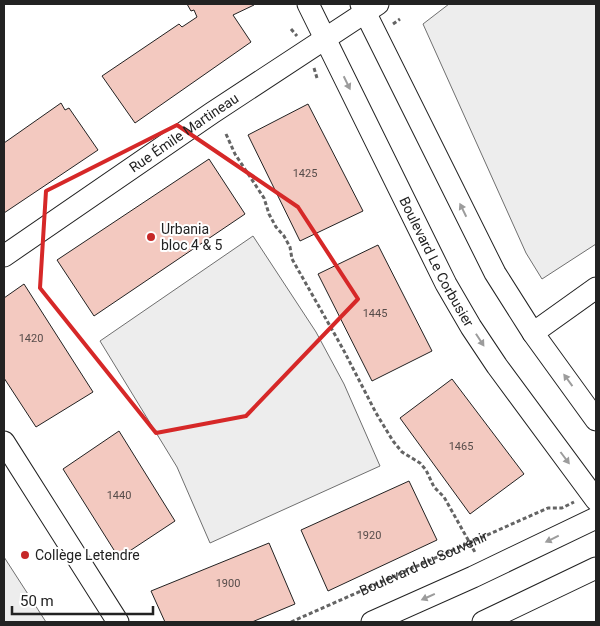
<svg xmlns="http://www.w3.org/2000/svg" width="600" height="626" viewBox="0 0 600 626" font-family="Roboto,sans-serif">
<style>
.parking{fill:#ededed;stroke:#6f6f6f}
.building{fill:#f3c9c0;stroke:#222}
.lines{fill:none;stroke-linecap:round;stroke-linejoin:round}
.minor-casing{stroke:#222;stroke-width:23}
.path{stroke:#646464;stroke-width:3;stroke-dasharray:4 2.5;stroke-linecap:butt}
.minor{stroke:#fff;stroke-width:21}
.oneway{fill:#9c9c9c}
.marked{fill:none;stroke:#d62828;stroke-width:4;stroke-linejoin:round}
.poi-dot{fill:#c62828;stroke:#fff;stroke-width:2}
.labels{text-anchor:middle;stroke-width:4;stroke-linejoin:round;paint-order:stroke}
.number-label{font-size:11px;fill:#564c4a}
.street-label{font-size:14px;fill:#222;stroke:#fff}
.poi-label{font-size:14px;fill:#222;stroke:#fff;text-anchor:start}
</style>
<rect width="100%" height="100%" fill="#fff"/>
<g class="parking">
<polygon points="449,4 596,4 596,244 542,279 526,253 423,24"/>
<polygon points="253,236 316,332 344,384 380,466 210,543 177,467 100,341"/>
<polygon points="4,557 46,622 4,622"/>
</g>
<g class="building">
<polygon points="187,4 253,4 254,5 233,15 251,42 135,123 102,76 179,24 182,27 197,17 194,10 191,11"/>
<polygon points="61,103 65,110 69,108 98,150 4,213 4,143"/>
<polygon points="308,104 363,211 300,241 248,135"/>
<polygon points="209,159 245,214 94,316 57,260"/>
<polygon points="378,245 432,351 372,381 318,274"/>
<polygon points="24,284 93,392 36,427 4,378 4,298"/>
<polygon points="452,379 524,474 470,514 400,418"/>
<polygon points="119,431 175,521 119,558 63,469"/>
<polygon points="409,481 437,540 328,591 301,530"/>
<polygon points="269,543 295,604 252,622 165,622 151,591"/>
</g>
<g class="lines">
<g class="minor-casing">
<g id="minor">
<path id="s2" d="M308,4L446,284L471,327L497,366L596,500"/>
<polyline points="361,4 495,273 533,333 596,420"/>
<path id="s3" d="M4,256L212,113L378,4"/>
<polyline points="533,333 596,288"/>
<polyline points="4,442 118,622"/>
<polyline points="372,622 473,577 596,518"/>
<polyline points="483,622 596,568"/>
</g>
</g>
<g class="path">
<polyline points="393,24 400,19"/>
<polyline points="291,29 297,36"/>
<polyline points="314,68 317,78"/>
<polyline points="226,134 235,154 264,198 269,214 276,227 284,236 290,247 292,259 343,349 376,413 393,441 402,452 420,463 426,470 434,487 444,497 476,554"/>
<path id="s1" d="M291,622L548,508H562L574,502"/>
</g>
<use href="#minor" class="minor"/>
</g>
<defs><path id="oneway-solid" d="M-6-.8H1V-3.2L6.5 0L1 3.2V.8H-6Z" transform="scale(1.25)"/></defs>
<g class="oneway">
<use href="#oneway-solid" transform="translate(347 83) rotate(64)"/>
<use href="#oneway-solid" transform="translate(463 210) rotate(-116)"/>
<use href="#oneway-solid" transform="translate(480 340) rotate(57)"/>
<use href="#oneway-solid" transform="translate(568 380) rotate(-126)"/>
<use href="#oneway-solid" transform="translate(565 458) rotate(53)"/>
<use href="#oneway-solid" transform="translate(552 539) rotate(154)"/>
<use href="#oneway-solid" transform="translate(428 597) rotate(156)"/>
</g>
<path class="marked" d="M177,125L298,207L358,299L246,416L156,433L40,288L46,191Z"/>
<g class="poi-dot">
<circle cx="151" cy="237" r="5"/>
<circle cx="25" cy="555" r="5"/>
</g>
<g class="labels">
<g class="number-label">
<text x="305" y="177">1425</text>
<text x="375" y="317">1445</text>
<text x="31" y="342">1420</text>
<text x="461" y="450">1465</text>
<text x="119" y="499">1440</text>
<text x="369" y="539">1920</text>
<text x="228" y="587">1900</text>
</g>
<g class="street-label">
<text dy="5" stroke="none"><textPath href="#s3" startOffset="218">Rue Émile Martineau</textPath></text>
<text dy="5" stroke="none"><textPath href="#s2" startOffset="288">Boulevard Le Corbusier</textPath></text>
<text dy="5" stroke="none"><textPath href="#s1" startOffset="145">Boulevard du Souvenir</textPath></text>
</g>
<g class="poi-label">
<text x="161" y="234">Urbania<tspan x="161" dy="16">bloc 4 &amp; 5</tspan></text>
<text x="35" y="560">Collège Letendre</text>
</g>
</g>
<rect width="600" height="626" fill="none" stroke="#222222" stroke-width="10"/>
<path d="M12 606v8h141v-8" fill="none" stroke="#222222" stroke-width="2.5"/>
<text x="20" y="606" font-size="15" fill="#222222" stroke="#ffffff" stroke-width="4" paint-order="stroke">50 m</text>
</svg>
